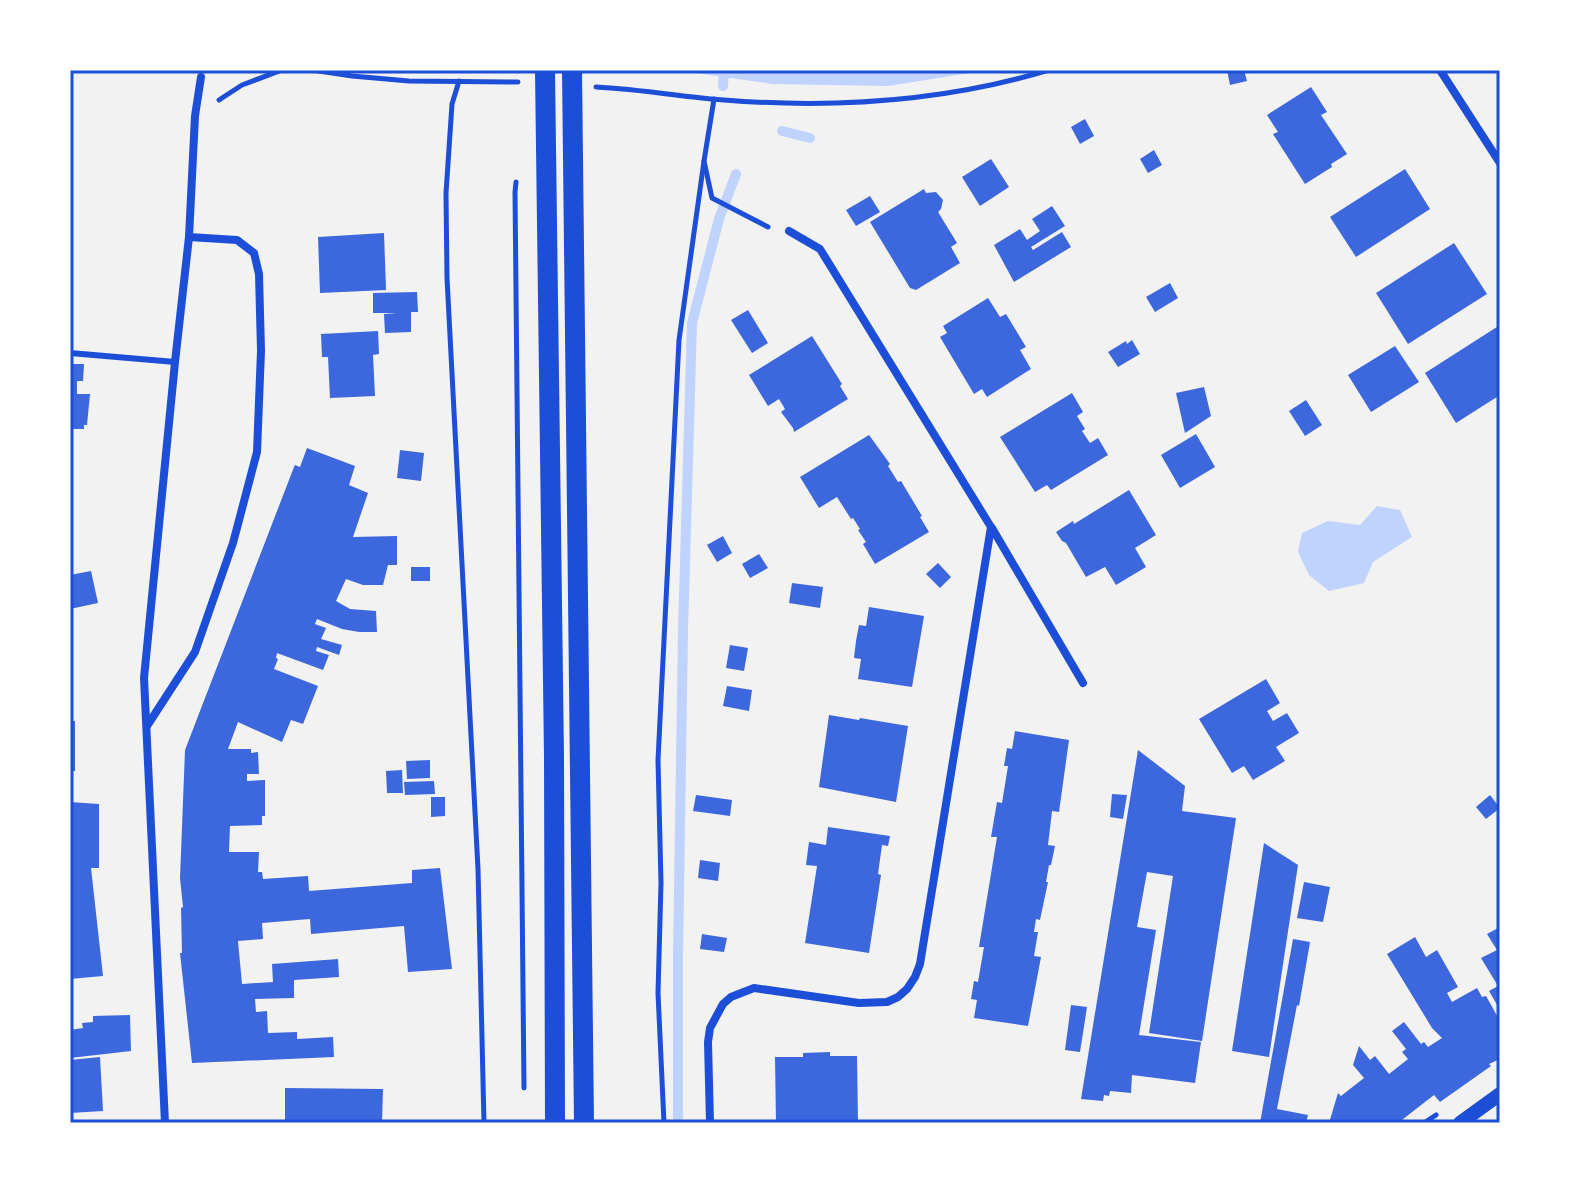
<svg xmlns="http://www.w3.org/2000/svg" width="1570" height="1193" viewBox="0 0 1570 1193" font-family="'Space Grotesk',sans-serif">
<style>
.water{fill:#bfd3fe}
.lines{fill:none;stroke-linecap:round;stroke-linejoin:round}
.stream{stroke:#bfd3fe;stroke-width:10}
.building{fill:#3d67dc}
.path{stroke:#1d4ed8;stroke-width:5}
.service{stroke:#1d4ed8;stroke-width:6}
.minor{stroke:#1d4ed8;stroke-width:8}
.tertiary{stroke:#1d4ed8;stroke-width:14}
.primary{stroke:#1d4ed8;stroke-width:20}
.neatline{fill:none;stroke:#1d4ed8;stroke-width:3}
</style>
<rect width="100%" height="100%" fill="#f2f2f2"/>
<g class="water">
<polygon points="647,70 989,70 888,86 772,84 696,73"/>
<polygon points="1377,506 1400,510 1412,537 1373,562 1364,583 1329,591 1309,575 1298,552 1302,533 1328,521 1360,525"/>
</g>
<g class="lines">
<g class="stream">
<polyline points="723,86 724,70"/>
<polyline points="782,131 810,138"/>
<polyline points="678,1123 678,955 683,631 692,323 719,219 736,174"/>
</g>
</g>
<g class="building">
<polygon points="1227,70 1244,70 1247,81 1230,85"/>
<polygon points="1311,87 1327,112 1321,115 1347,154 1331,164 1332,167 1305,184 1273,134 1278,132 1267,115"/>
<polygon points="1085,119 1094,136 1080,144 1071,127"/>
<polygon points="1154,150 1162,165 1148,173 1140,159"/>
<polygon points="991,159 1009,187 980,206 962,177"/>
<polygon points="1405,169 1430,209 1356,257 1330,217"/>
<polygon points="924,189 926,193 936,192 943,200 941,209 938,212 957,243 951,247 960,263 916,290 910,288 870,222"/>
<polygon points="870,196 880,212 856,226 846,210"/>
<polygon points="1052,206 1065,226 1031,247 1033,250 1062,232 1071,247 1014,282 994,245 1020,229 1027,240 1040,231 1032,219"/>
<polygon points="384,233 386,290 320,293 318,237"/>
<polygon points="1454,243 1487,294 1408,344 1376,293"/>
<polygon points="1170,283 1178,298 1155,312 1146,297"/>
<polygon points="417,292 418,312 411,312 411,332 385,333 384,314 397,313 373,313 373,293"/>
<polygon points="988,298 1000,317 1006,314 1026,347 1020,350 1031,369 987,397 982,389 974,394 940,337 947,333 943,326"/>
<polygon points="748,310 768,343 752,353 731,320"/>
<polygon points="1500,325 1500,395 1456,423 1425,373"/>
<polygon points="378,331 379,354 373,355 375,396 330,398 328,357 322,357 321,334"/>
<polygon points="812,336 842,384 840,386 848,399 794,432 793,428 781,412 785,409 779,399 768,406 749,375"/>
<polygon points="1132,340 1140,354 1118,367 1108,352 1126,341 1127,344"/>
<polygon points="1395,346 1419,382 1371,412 1348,375"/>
<polygon points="70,364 84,364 83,381 77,381 77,394 90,394 87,425 84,425 84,429 70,429"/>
<polygon points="1204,387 1211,416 1185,433 1176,393"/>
<polygon points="1072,393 1083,412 1077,416 1085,429 1082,431 1090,443 1098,438 1108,455 1051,490 1047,485 1035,492 1000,437"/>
<polygon points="1306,400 1322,425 1305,436 1289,411"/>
<polygon points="1196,434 1215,467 1180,488 1161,455"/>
<polygon points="869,435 890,464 888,466 898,482 901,481 922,516 920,517 929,532 875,564 863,544 866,542 858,530 860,529 853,518 851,519 837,497 819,508 800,477"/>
<polygon points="307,448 355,466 349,485 368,493 353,537 397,536 397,565 388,565 383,585 363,585 346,579 336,601 350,609 376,611 377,632 359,632 342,629 317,619 315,624 326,628 321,639 342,645 339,655 317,647 316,651 329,655 323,670 277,653 276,658 278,659 274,669 318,686 303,724 291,720 282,742 238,722 228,749 251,749 251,753 258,752 259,774 247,774 247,781 265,780 265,816 262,816 262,825 230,826 229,852 259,852 258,872 262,872 263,879 308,876 309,891 412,883 412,870 440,868 452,969 408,972 404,926 311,934 310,919 262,923 263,939 238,941 242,984 273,982 272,964 338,959 339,977 294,980 294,998 255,999 256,1012 267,1011 268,1033 297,1032 297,1039 333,1037 334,1057 192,1063 180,953 182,953 181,908 183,907 180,878 185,750 294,467 295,465 300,467"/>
<polygon points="400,450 424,453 421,481 397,478"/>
<polygon points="1129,490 1156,535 1135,548 1146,567 1116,585 1105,567 1086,577 1066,543 1062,541 1056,532 1073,521 1074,524"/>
<polygon points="723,536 732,553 717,562 707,545"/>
<polygon points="759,554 768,568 750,578 742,564"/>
<polygon points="938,563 951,577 940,588 926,574"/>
<rect x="411" y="567" width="19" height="14"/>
<polygon points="91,571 98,603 70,609 70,575"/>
<polygon points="792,583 823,587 820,608 789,603"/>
<polygon points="869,607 924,616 912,687 858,679 861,659 854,658 856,641 859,625 866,626"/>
<polygon points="730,645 748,648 744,671 726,668"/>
<polygon points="1266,679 1280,703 1267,711 1273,721 1287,713 1299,733 1276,747 1285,761 1253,780 1244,766 1232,773 1199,719"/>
<polygon points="727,686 752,690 749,711 723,706"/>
<polygon points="829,715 859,720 860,718 908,726 896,802 819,787"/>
<rect x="70" y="721" width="5" height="50"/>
<polygon points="1015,731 1069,740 1059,812 1052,811 1048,845 1055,846 1051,865 1049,865 1046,882 1048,882 1040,920 1036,919 1034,932 1038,932 1034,956 1041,957 1028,1026 974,1018 977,1000 971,999 974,981 978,982 984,947 979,947 997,837 991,837 997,802 1002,803 1008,766 1004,766 1007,748 1012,749"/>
<polygon points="1138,750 1185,786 1182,811 1236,818 1202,1041 1149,1033 1173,876 1147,872 1137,927 1156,930 1139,1035 1201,1042 1195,1083 1132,1075 1131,1093 1110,1091 1109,1096 1104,1095 1103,1101 1081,1099"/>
<polygon points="430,760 430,778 407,779 406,761"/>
<polygon points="402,770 403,793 387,793 386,771"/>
<polygon points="434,781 435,794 405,795 404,782"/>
<polygon points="1112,794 1127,795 1123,819 1110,817"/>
<polygon points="696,795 732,800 730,816 693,811"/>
<polygon points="1490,795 1500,808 1486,819 1476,807"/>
<polygon points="431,797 445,797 445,816 431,817"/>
<polygon points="70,802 99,804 99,868 91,868 103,976 70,979"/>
<polygon points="828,827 890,836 888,846 882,845 878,874 881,875 869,953 805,943 817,866 806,865 809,842 826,845"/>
<polygon points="1264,843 1298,865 1269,1057 1232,1051"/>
<polygon points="700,860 720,863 718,881 698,878"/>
<polygon points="1304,882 1330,887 1323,922 1297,918"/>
<polygon points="1500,927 1500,1010 1489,991 1498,986 1481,958 1497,950 1487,934"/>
<polygon points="702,934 727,938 724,952 700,949"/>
<polygon points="1415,937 1426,957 1437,950 1458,987 1447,993 1452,1002 1477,988 1482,997 1486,996 1500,1021 1500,1059 1489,1064 1491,1066 1440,1102 1434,1095 1398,1123 1329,1123 1338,1093 1341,1096 1364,1078 1353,1065 1359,1046 1370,1060 1375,1056 1389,1074 1408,1059 1402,1052 1406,1049 1392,1031 1404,1022 1421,1044 1424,1042 1428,1047 1442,1038 1432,1028 1387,954"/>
<polygon points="1293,939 1310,942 1299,1006 1297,1005 1277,1109 1308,1115 1306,1123 1260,1123"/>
<polygon points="1071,1005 1087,1007 1080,1052 1065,1050"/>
<polygon points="130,1015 131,1051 70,1058 70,1030 83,1028 82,1023 93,1022 93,1016"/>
<polygon points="830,1052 830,1056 857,1056 858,1123 776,1123 775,1057 803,1057 803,1053"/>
<polygon points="100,1057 103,1111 70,1113 70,1060"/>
<polygon points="285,1088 383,1089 382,1123 285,1123"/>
</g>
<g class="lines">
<g class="path">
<polyline points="312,70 352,76 409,81 518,82"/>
<polyline points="459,81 452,104 446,193 447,278 478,869 484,1123"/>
<path d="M596,87C635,89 673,95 711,99C825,109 940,103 1049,70"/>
<polyline points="714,99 704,161 712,198 768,227"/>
<polyline points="219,100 242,85 282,70"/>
<polyline points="516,182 515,192 524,1088"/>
<polyline points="664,1123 658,993 661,883 658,760 679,340 704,161"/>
<polyline points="1424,1123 1436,1115"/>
</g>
<polyline class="service" points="70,353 175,362"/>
<g class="minor">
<polyline points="1440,70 1500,163"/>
<polyline points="992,528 1083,683"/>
<polyline points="147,726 195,652 233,543 257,452 261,351 259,274 254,253 237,240 189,237"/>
<polyline points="165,1123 144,678 175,362 189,237 195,116 201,77"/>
<polyline points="710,1123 708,1042 710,1028 723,1004 731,997 754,988 859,1003 887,1002 898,997 907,989 915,977 920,964 991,527 820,249 789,231"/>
</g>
<polyline class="tertiary" points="1460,1123 1500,1094"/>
<g class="primary">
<polyline points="545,70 554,757 555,1123"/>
<polyline points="572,70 584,1123"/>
</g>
</g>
<rect width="1570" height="1193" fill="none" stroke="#ffffff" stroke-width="144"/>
<rect x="72" y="72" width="1426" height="1049" class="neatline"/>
</svg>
